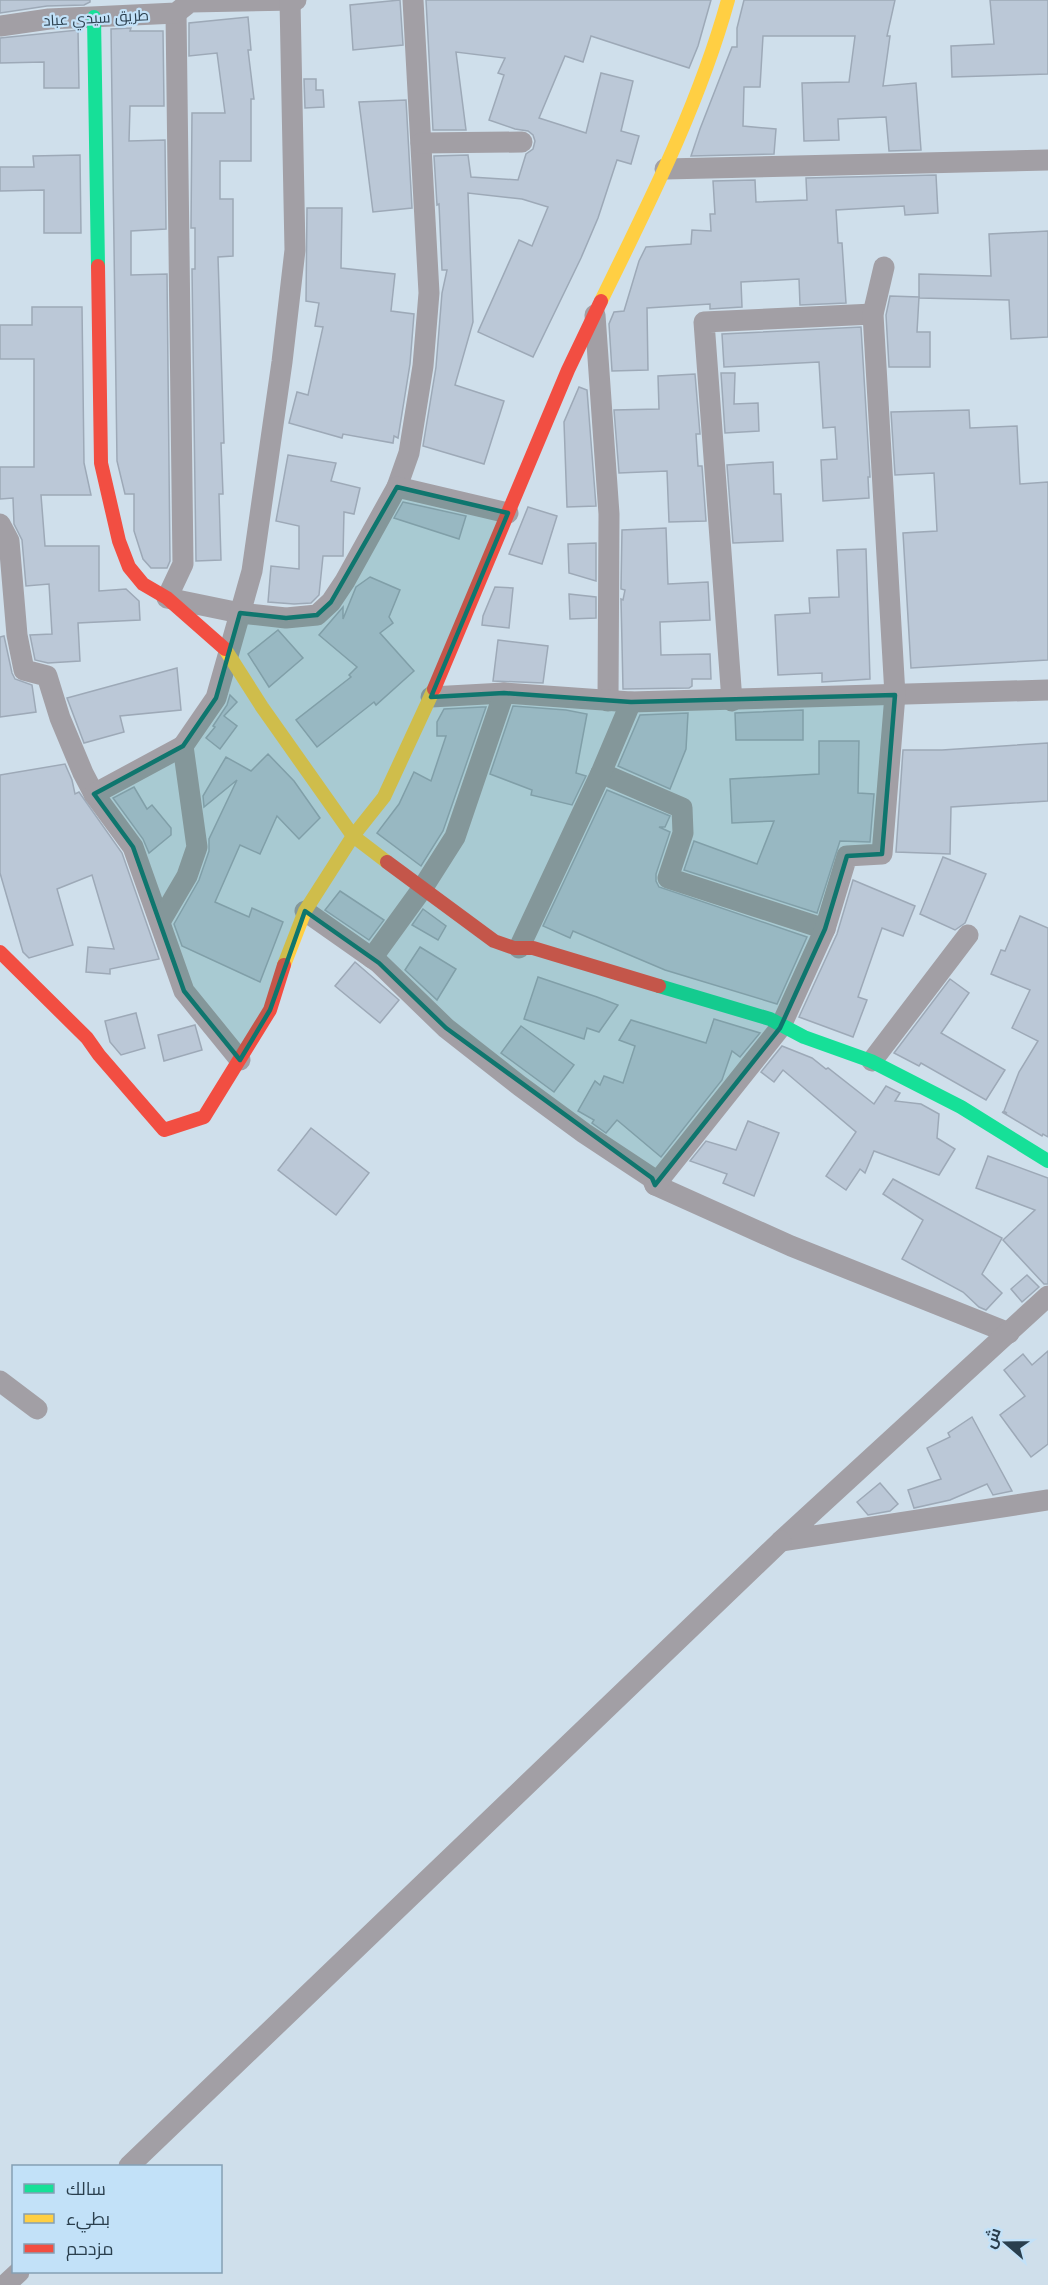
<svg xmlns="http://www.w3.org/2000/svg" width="1048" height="2285" viewBox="0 0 1048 2285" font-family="Arial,Cairo,sans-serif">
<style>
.building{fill:#bbc8d7;stroke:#9da9b7;stroke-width:1.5}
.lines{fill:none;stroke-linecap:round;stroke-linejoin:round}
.street{stroke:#a29fa5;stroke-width:21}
.fast{stroke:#16e098;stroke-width:14}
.slow{stroke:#ffcf43;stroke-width:14}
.jam{stroke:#f24e42;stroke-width:14}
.marked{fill:#0f766e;fill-opacity:0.2;stroke:#0f766e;stroke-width:4.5;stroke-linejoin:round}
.labels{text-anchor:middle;stroke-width:4.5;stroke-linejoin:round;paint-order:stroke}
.street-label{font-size:15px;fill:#2a3f4e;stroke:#c2e1f8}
</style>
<rect width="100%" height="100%" fill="#cfdfeb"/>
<g class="building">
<polygon points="0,0 90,0 90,2 84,5 47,6 0,13"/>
<polygon points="400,0 403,45 353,50 350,5"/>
<polygon points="426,0 711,0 698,46 689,68 591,36 583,62 565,56 539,118 586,133 601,73 633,81 621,131 639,136 631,164 617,160 598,218 581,258 533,357 478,332 519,240 532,246 548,207 522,199 468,193 473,322 455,385 504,401 484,464 423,446 436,367 442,293 447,270 442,270 439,204 437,205 434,156 468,155 471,177 518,180 526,154 533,149 535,141 533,135 528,131 515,129 489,120 504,75 498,73 505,58 456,52 466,130 433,130"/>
<polygon points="744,0 895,0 887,36 890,36 883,86 916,83 921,150 889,151 886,117 838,119 839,140 804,141 802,83 849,82 855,36 763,36 760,87 744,87 743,126 776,129 774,154 691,156 700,129 732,47 737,47 737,28"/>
<polygon points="990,0 1048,0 1048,74 952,77 951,46 994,44"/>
<polygon points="248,17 251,50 248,50 254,99 251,99 251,161 220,161 220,199 233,199 233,256 218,257 224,443 221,443 223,494 219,494 221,560 196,561 192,269 195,269 195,228 191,228 192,113 225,113 217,53 189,56 189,23"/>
<polygon points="131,28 130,31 163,31 164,106 130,106 129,141 165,140 166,229 131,231 131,275 167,274 170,561 167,568 151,568 143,559 134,531 134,494 125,494 117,461 111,29"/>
<polygon points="78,30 79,88 44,88 44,62 0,63 0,38"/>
<polygon points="304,79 316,79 316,90 323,90 324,107 305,108"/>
<polygon points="406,100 412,208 373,212 359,102"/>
<polygon points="80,155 81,233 44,233 44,190 0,191 0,167 34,167 33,156"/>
<polygon points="936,175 938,213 905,215 904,206 836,210 838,243 842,243 846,303 800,305 799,279 741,282 742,307 710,309 710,304 647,308 648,370 612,371 609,324 614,312 624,311 639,261 646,247 691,244 692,230 711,231 710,214 715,214 713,181 755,180 756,202 807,200 806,178"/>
<polygon points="307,208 342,208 341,268 395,274 391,311 414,314 410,364 398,438 394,436 393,443 343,434 342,438 289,423 297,392 308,395 323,327 315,326 319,303 306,301"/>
<polygon points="1048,231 1048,337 1011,339 1009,300 919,298 919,274 991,276 989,234"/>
<polygon points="890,296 919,297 917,332 930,332 930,367 889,367 886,315"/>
<polygon points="32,307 82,307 84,463 91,495 41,495 45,546 99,546 99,591 126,589 139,601 140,620 78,623 80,661 48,663 35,660 30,635 52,634 49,584 26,586 22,540 14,524 13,498 0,499 0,467 34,467 34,359 0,359 0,325 32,325"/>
<polygon points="861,327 870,477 868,477 869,498 823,501 821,460 837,459 835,427 823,428 819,362 724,367 722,334"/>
<polygon points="721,373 735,373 734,404 758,403 759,431 725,433"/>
<polygon points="695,374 700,434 696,434 698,466 702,466 706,521 669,522 667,471 619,473 614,410 659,409 658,376"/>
<polygon points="579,387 587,390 596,506 567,507 564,422"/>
<polygon points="969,410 970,428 1017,426 1020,484 1048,482 1048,660 911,668 903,533 937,531 934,473 895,475 891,412"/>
<polygon points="288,455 336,463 331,481 360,488 354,514 344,512 343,556 323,556 319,595 311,603 294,604 268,602 271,566 299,569 299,526 276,521"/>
<polygon points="773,462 774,494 781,494 783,541 733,543 727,465"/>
<polygon points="403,502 466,516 459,539 394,518"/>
<polygon points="528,507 557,516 542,564 509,554"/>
<polygon points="666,528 668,584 708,582 710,620 660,622 661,655 710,654 711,679 692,679 692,686 689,688 623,689 621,599 623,600 625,590 621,589 622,530"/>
<polygon points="596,543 596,581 569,573 568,544"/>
<polygon points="866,549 870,679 822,682 822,673 778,675 775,615 810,613 809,598 839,597 837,550"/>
<polygon points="370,577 400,590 389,617 393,623 380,633 414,671 376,705 374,702 317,747 296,720 351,677 349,675 357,667 319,635 343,607 343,619 356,587"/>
<polygon points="495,587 513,588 509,628 482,625 483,616"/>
<polygon points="569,594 596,597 596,618 570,619"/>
<polygon points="278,630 303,658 269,687 248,654"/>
<polygon points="4,636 12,673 15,679 32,685 36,712 0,717 0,637"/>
<polygon points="498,640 548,646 543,683 493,681"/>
<polygon points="177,668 181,710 120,716 124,732 84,743 67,698"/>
<polygon points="230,695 237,702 224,716 237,726 220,749 206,738 215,727 213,726 227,705"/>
<polygon points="513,706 566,710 587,714 576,773 586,776 572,805 531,795 532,790 490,774"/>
<polygon points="482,707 486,707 443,831 421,866 377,833 399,804 414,772 431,781 446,736 437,736 437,722 444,709"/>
<polygon points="803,710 803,740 736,740 735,713"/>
<polygon points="688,713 686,749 670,789 618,766 640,715"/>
<polygon points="819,741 859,741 858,793 874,794 870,842 840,841 817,913 684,870 694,841 757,864 774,821 732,823 730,779 819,774"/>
<polygon points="1048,743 1048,801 951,807 950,854 896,852 903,750 942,750"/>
<polygon points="268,754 294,781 320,818 299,839 277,816 260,854 240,845 215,902 249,917 252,908 283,922 260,982 182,946 174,924 199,880 209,851 209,839 237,780 204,807 203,796 226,757 251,771"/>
<polygon points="65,764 72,780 75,794 79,792 122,853 159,959 110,969 110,974 86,972 88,947 114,949 92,875 57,889 73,945 29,958 23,952 0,873 0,775"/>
<polygon points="134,787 147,809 152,805 171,828 171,835 149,853 143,839 113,798"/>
<polygon points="607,790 670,816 665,827 659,827 670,832 656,874 656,881 659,887 807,937 777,1004 665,970 573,931 570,938 543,926"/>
<polygon points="943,857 986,874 965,923 955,930 920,914"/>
<polygon points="853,880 915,906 903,936 882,928 858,997 867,1000 853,1037 799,1017 837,934"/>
<polygon points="340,891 384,920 369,940 325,910"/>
<polygon points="423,909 446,926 438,940 412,925"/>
<polygon points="1020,916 1048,928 1048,1137 1043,1134 1042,1136 1002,1112 1007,1113 1004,1111 1019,1072 1038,1041 1012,1028 1030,990 991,974 1001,950 1005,951"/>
<polygon points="420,947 456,969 437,1000 405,970"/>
<polygon points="355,962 399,1000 380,1023 335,986"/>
<polygon points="538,977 597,997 618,1005 599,1032 587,1028 584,1039 524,1019"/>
<polygon points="950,979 969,993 941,1033 1005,1070 986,1100 921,1063 919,1066 894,1053"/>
<polygon points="136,1013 145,1048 121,1055 110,1042 105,1021"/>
<polygon points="714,1019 760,1033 740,1057 732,1051 722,1080 661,1157 617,1120 606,1133 592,1123 594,1120 578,1111 595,1081 600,1085 604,1076 623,1083 635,1046 619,1040 631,1020 706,1043"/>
<polygon points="195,1025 202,1050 164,1061 158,1035"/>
<polygon points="521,1026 574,1065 554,1092 501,1053"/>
<polygon points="782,1046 812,1058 826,1069 828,1068 874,1104 886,1086 900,1093 895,1101 921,1104 939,1114 937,1138 955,1149 939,1175 874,1151 865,1173 860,1169 846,1190 826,1176 856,1132 783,1070 774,1082 761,1072"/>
<polygon points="748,1121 779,1133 754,1196 723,1183 727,1174 690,1161 706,1141 736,1150"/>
<polygon points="311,1128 369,1173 336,1215 278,1170"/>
<polygon points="988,1156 1048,1178 1048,1284 1044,1284 1003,1240 1035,1210 976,1188"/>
<polygon points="893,1179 1002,1238 982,1274 1002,1293 986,1310 979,1307 963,1292 902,1259 923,1220 883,1194"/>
<polygon points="1027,1275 1039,1287 1022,1302 1011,1289"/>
<polygon points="1048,1351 1048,1444 1031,1457 1000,1415 1025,1396 1004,1370 1023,1354 1032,1365"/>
<polygon points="972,1417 1012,1491 993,1495 987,1484 950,1500 914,1508 908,1490 941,1479 927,1448 950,1437 948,1433"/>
<polygon points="880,1483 898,1504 890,1511 868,1515 857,1502"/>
</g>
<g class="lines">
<g class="street">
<polyline points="176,13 183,564 167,598 240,613 286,618 317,615 331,602 345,581 397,487 409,453 423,366 429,293 413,0"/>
<polyline points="0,26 49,19 176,13 190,2 296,0"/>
<polyline points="421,143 522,142"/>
<polyline points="665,169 1048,160"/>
<polyline points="595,315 609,514 608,701"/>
<polyline points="397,487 508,513"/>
<polyline points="0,524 9,541 17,635 24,670 47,676 60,718 83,773 94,794 133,847 184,991 240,1060"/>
<polyline points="431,697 504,693 631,702 1048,690"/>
<polyline points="732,701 704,322 873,314"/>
<polyline points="601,773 682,808 683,833 668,878 825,929"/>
<polyline points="94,794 183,746"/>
<polyline points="305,911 379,963 446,1028 520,1086 584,1133 652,1178 655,1185 791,1246 1009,1333"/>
<polyline points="160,922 187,876 197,847 183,746 216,698 252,571 282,362 295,250 290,1"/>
<polyline points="519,948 601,773 631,702"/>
<polyline points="372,958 422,889 455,837 504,693"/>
<polyline points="872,1061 968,935"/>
<polyline points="655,1185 780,1028 825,929 847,856 882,854 895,695 873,314 884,267"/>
<polyline points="1048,1296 781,1541 1048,1500"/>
<polyline points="0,1381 37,1409"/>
<polyline points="129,2166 781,1541"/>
<polyline points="5,2285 19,2272"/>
</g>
<g class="fast">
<polyline points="94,17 98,266"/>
<polyline points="659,986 770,1019 804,1037 871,1061 961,1107 1048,1161"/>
</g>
<g class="slow">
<path d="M601,301C649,203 699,105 728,0"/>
<polyline points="225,649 262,707 353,836 387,862"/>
<polyline points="284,965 305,911 353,836 384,797 434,689"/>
</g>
<g class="jam">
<polyline points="98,266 101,463 119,541 129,567 143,584 167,598 225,649"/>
<polyline points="434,689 568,370 601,301"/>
<polyline points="387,862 494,941 514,948 533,948 659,986"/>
<polyline points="0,952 87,1038 99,1055 164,1130 204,1117 270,1010 284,965"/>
</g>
</g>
<path class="marked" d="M397,487L508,513L431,697L504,693L631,702L895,695L882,854L847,856L825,929L780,1028L655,1185L652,1178L446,1028L379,963L305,911L270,1010L240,1060L184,991L133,847L94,794L183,746L216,698L240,613L286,618L317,615L331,602Z"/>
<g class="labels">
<g class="street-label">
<text transform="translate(96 18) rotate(-3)" y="5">طريق سيدي عباد</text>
</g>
</g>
<rect x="12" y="2165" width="210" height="108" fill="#c2e1f8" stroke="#85a0b4" stroke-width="1.5"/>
<rect x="24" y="2184" width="30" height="9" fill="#16e098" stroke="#85a0b4" stroke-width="1.5"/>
<text x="66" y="2195" font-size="18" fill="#2a3f4e">سالك</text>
<rect x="24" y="2214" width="30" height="9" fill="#ffcf43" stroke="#85a0b4" stroke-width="1.5"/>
<text x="66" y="2225" font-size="18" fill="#2a3f4e">بطيء</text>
<rect x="24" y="2244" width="30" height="9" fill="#f24e42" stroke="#85a0b4" stroke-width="1.5"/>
<text x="66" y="2255" font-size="18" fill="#2a3f4e">مزدحم</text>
<g transform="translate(1006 2243) rotate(290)" stroke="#c2e1f8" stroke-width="4.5" paint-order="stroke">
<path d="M0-4.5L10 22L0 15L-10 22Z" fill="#2a3f4e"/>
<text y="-9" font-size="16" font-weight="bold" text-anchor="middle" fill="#2a3f4e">ش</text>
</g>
</svg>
